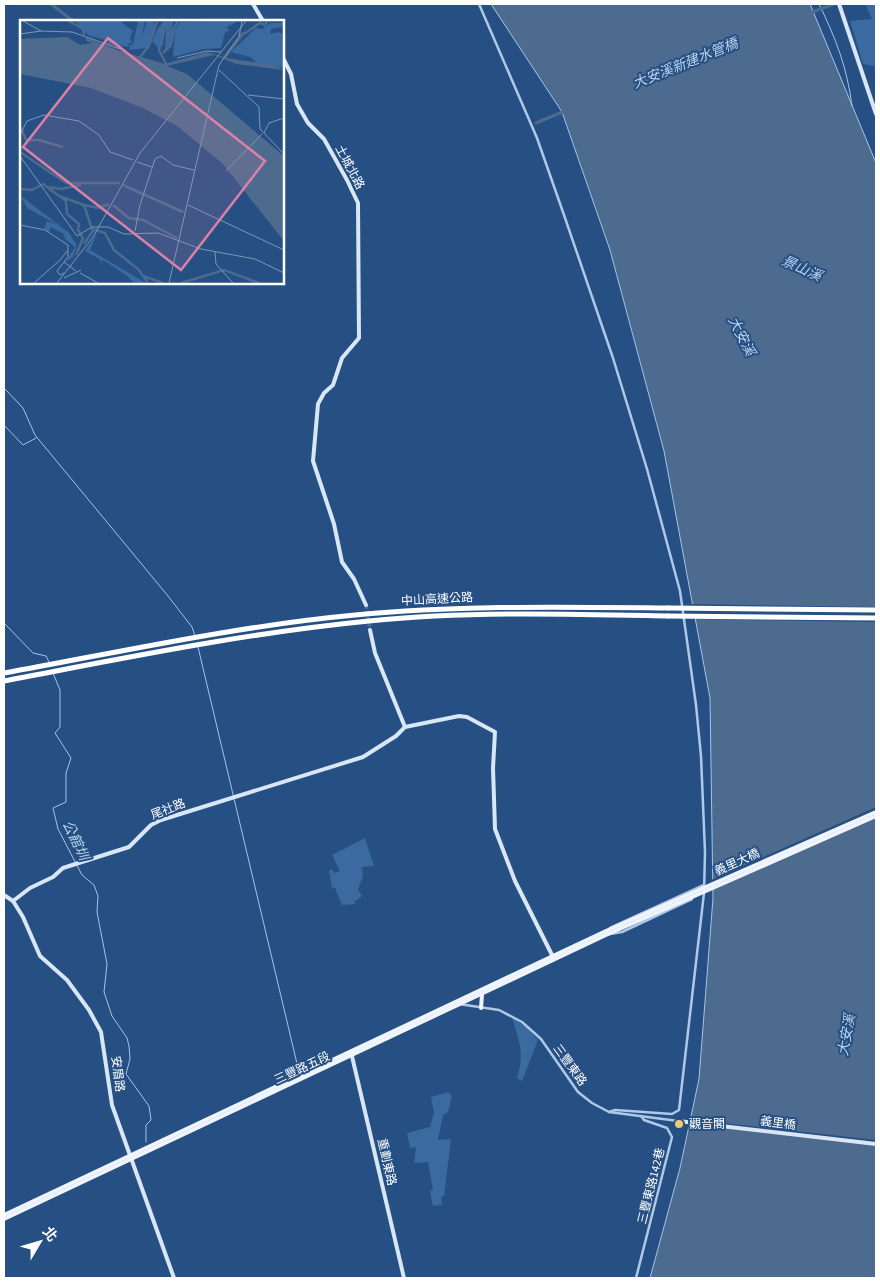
<svg xmlns="http://www.w3.org/2000/svg" width="880" height="1282" viewBox="0 0 880 1282" font-family="'Source Sans 3','Noto Sans TC',sans-serif">
<style>
.green{fill:#3a6aa0}
.water{fill:#4c6b8f;stroke:#a3c4e8}
.pier{fill:#265083}
.lines{fill:none;stroke-linecap:round;stroke-linejoin:round}
.stream{stroke:#a3c4e8;stroke-width:1}
.canal{stroke:#4c6b8f;stroke-width:3}
.secondary-tunnel{stroke:#476a96;stroke-width:4;stroke-dasharray:4 2;stroke-linecap:butt}
.street{stroke:#aec9e7;stroke-width:2.5}
.secondary{stroke:#d8e6f6;stroke-width:4}
.primary{stroke:#f0f5fd;stroke-width:4}
.highway{stroke:#fff;stroke-width:5}
.primary-bridge{stroke:#f0f5fd;stroke-width:4}
.highway-bridge{stroke:#fff;stroke-width:5}
.poi-dot{fill:#f0ca73;stroke:#265083;stroke-width:2}
.labels{text-anchor:middle;stroke-width:4;stroke-linejoin:round;paint-order:stroke}
.street-label{font-size:12px;fill:#fff;stroke:#265083}
.poi-label{font-size:12px;fill:#fff;stroke:#265083;text-anchor:start}
.water-label{font-size:14px;font-style:italic;fill:#bad3ef;stroke:#265083}
.inset-river{fill:none;stroke:#4c6b8f;stroke-width:2.5}
.inset-road{fill:none;stroke:#7d96b5;stroke-width:1}
.view{fill:#dd80a5;fill-opacity:0.15;stroke:#dd80a5;stroke-width:2.5}
.inset-edge{fill:none;stroke:#fff;stroke-width:2.5}
</style>
<rect width="100%" height="100%" fill="#265083"/>
<g class="green">
<polygon points="865,4 876,4 876,70 874,66 863,64 850,21 872,19"/>
<polygon points="365,838 374,866 362,867 363,876 358,889 362,896 354,902 356,904 342,905 335,888 332,888 329,871 332,869 334,873 340,871 332,855"/>
<path d="M512,1017L527,1028L538,1040L522,1081L517,1078C525,1052 519,1042 512,1017Z"/>
<polygon points="448,1092 452,1096 448,1112 443,1115 438,1140 451,1139 444,1196 441,1197 442,1205 433,1206 430,1191 433,1190 428,1162 414,1163 416,1147 410,1148 407,1133 430,1127 434,1112 431,1097"/>
</g>
<polygon class="water" points="491,4 810,4 876,163 876,1278 650,1278 680,1168 699,1079 713,898 710,698 664,451 610,250 562,112"/>
<g class="pier">
<polygon points="689,604 876,607 876,622 692,619"/>
<polygon points="876,807 876,817 711,889 711,880"/>
<polygon points="688,1119 876,1140 876,1144 687,1122"/>
</g>
<g class="lines">
<g class="stream">
<path d="M819,4C836,39 847,67 852,106"/>
<polyline points="4,388 23,408 35,435 168,596 192,627 195,636"/>
<polyline points="4,425 23,445 36,438"/>
<polyline points="4,623 33,653 46,656 49,662"/>
<polyline points="198,647 299,1072"/>
<polyline points="53,673 60,690 60,727 55,733 71,758 66,773 66,802 53,808 58,829 82,875 94,885 98,896 97,912 107,964 104,992 112,1016 127,1038 129,1046 130,1059 126,1074 149,1106 151,1120 146,1125 146,1142"/>
</g>
<g class="canal">
<polyline points="51,4 73,21"/>
<polyline points="810,13 834,4"/>
<polyline points="536,123 565,111"/>
</g>
<polyline class="secondary-tunnel" points="366,605 370,630"/>
<g class="street">
<polyline points="479,4 537,138 564,215 613,358 647,469 680,591 696,705 701,756 705,852 704,893 679,1110 672,1114 615,1110 609,1112"/>
<polyline points="610,928 704,885"/>
<polyline points="610,934 622,932 692,899"/>
<polyline points="459,1004 499,1010 522,1022 541,1039 578,1092 592,1103 609,1112 678,1121"/>
<polyline points="636,1278 672,1137 667,1128 644,1120 641,1116"/>
</g>
<g class="secondary">
<polyline points="253,4 263,21"/>
<polyline points="839,4 876,114"/>
<polyline points="282,56 291,74 297,104 308,123 324,139 347,180 358,203 359,338 342,358 333,385 324,393 318,404 313,461 334,524 342,562 354,579 366,605"/>
<polyline points="370,630 375,653 405,727"/>
<polyline points="4,895 13,901 23,917 40,956 67,980 89,1010 101,1032 112,1105 174,1278"/>
<polyline points="13,901 30,888 53,877 63,868 129,847 151,825 161,820 363,757 396,736 405,727 459,716 467,717 495,732 493,768 495,829 515,881 554,959"/>
<polyline points="351,1052 404,1278"/>
<polyline points="678,1121 876,1144"/>
</g>
<g class="primary">
<polyline points="481,1008 482,995"/>
<polyline points="4,1215 606,931"/>
<polyline points="4,1219 608,934"/>
</g>
<g class="highway">
<path d="M4,673C120,652 237,626 355,615C459,605 564,607 669,608"/>
<path d="M4,681C125,658 246,633 369,621C469,611 569,614 668,616"/>
</g>
<g class="primary-bridge">
<polyline points="606,931 876,812"/>
<polyline points="608,934 876,816"/>
</g>
<g class="highway-bridge">
<polyline points="669,608 876,610"/>
<polyline points="668,616 876,618"/>
</g>
</g>
<circle class="poi-dot" cx="679" cy="1124" r="5"/>
<g class="labels">
<g class="street-label">
<text transform="translate(350 167) rotate(62)" y="4">土城北路</text>
<text transform="translate(437 599) rotate(-3)" y="4">中山高速公路</text>
<text transform="translate(168 809) rotate(-21)" y="4">尾社路</text>
<text transform="translate(737 862) rotate(-24)" y="4">義里大橋</text>
<text transform="translate(570 1065) rotate(54)" y="4">三豐東路</text>
<text transform="translate(302 1068) rotate(-25)" y="4">三豐路五段</text>
<text transform="translate(118 1074) rotate(83)" y="4">安眉路</text>
<text transform="translate(778 1123) rotate(7)" y="4">義里橋</text>
<text transform="translate(387 1162) rotate(77)" y="4">重劃東路</text>
<text transform="translate(651 1186) rotate(-76)" y="4">三豐東路142巷</text>
</g>
<g class="poi-label">
<text x="689" y="1128">觀音閣</text>
</g>
<g class="water-label">
<text transform="translate(685 63) rotate(-22)" y="5">大安溪新建水管橋</text>
<text transform="translate(802 268) rotate(24)" y="5">景山溪</text>
<text transform="translate(742 336) rotate(63)" y="5">大安溪</text>
<text transform="translate(76 840) rotate(64)" y="5">公館圳</text>
<text transform="translate(846 1035) rotate(-80)" y="5">大安溪</text>
</g>
</g>
<g transform="translate(20 20)">
<rect width="264" height="264" fill="#265083"/>
<path d="M55,1H103L101,2L113,11L110,18L112,23L107,24L109,26L113,24L118,1H125L121,18L127,1H133L136,7L127,28L109,30L110,27L88,24L89,21L68,15ZM153,1L151,26L145,30L146,3L143,25L139,29L132,21L138,8L143,2ZM218,1L207,7L209,11L205,12L201,28L183,29L153,37L155,10L160,2ZM250,3H264V7L251,9L250,14L259,12L264,15V48L238,44L230,37L211,32L236,8L242,9ZM0,175L49,213L56,224V228L53,237L46,242L55,227L45,219L44,214L31,207L29,212L24,209L27,201L38,205L7,188ZM78,211L70,230L126,263H114L106,255L83,240L80,244L81,240L65,231Z" fill="#3a6aa0"/>
<path d="M227,11L206,38L252,45L264,50L216,44L194,35L147,46L167,54L264,136V221L203,144L157,106L123,88L71,68L0,54V19L47,17L60,25L72,23L145,44L187,32L203,37L221,13Z" fill="#4c6b8f"/>
<path class="inset-river" d="M49,1L63,9L64,15M224,14L240,3L245,5L247,1M66,19L98,32M143,33L151,25L154,8L158,1M120,37L129,26L137,1M146,44L139,30L146,2M0,106L6,120H19L43,127M0,132L46,163H100M103,165L163,192M29,167L41,169L61,165M0,169L12,170L23,164L39,176L64,185L72,209L85,213L94,230L118,249L128,263M40,176L46,181L47,194L59,204L58,210L63,218L56,235M64,185L78,188L89,184M93,185L109,198L123,200L157,218M64,224L74,209M123,256L143,263M161,263L204,250L239,263"/>
<path class="inset-road" d="M3,1L21,11L52,12L106,31M0,14L21,11M157,38L187,31L201,32M199,50L239,87L240,109L264,134M228,75L264,79M244,113L249,103L264,98M0,115L7,101L24,95L59,101L79,115L90,132L113,140M0,136L57,216L72,207H88L104,214L138,213L181,229L235,239L264,253M117,142L132,147M206,151L242,114M168,185L264,230M0,205L25,210L48,225V230L40,240L14,263M115,211L120,185L135,139L141,136L153,145L174,150M195,232L196,244L213,263M44,242L56,251M44,253L40,255L37,251L48,237V231M60,253L78,263M44,258L61,250M37,263L73,217L120,133L226,1M149,263L199,45L219,17L222,1"/>
<path class="view" d="M88,18L245,141L161,250L3,127Z"/>
<rect width="264" height="264" class="inset-edge"/>
</g>
<rect width="880" height="1282" fill="none" stroke="#ffffff" stroke-width="10"/>
<g transform="translate(40 1242) rotate(52)" stroke="#265083" stroke-width="4" paint-order="stroke">
<path d="M0-4L9 19L0 12L-9 19Z" fill="#ffffff"/>
<text y="-8" font-size="14" font-weight="bold" text-anchor="middle" fill="#ffffff">北</text>
</g>
</svg>
